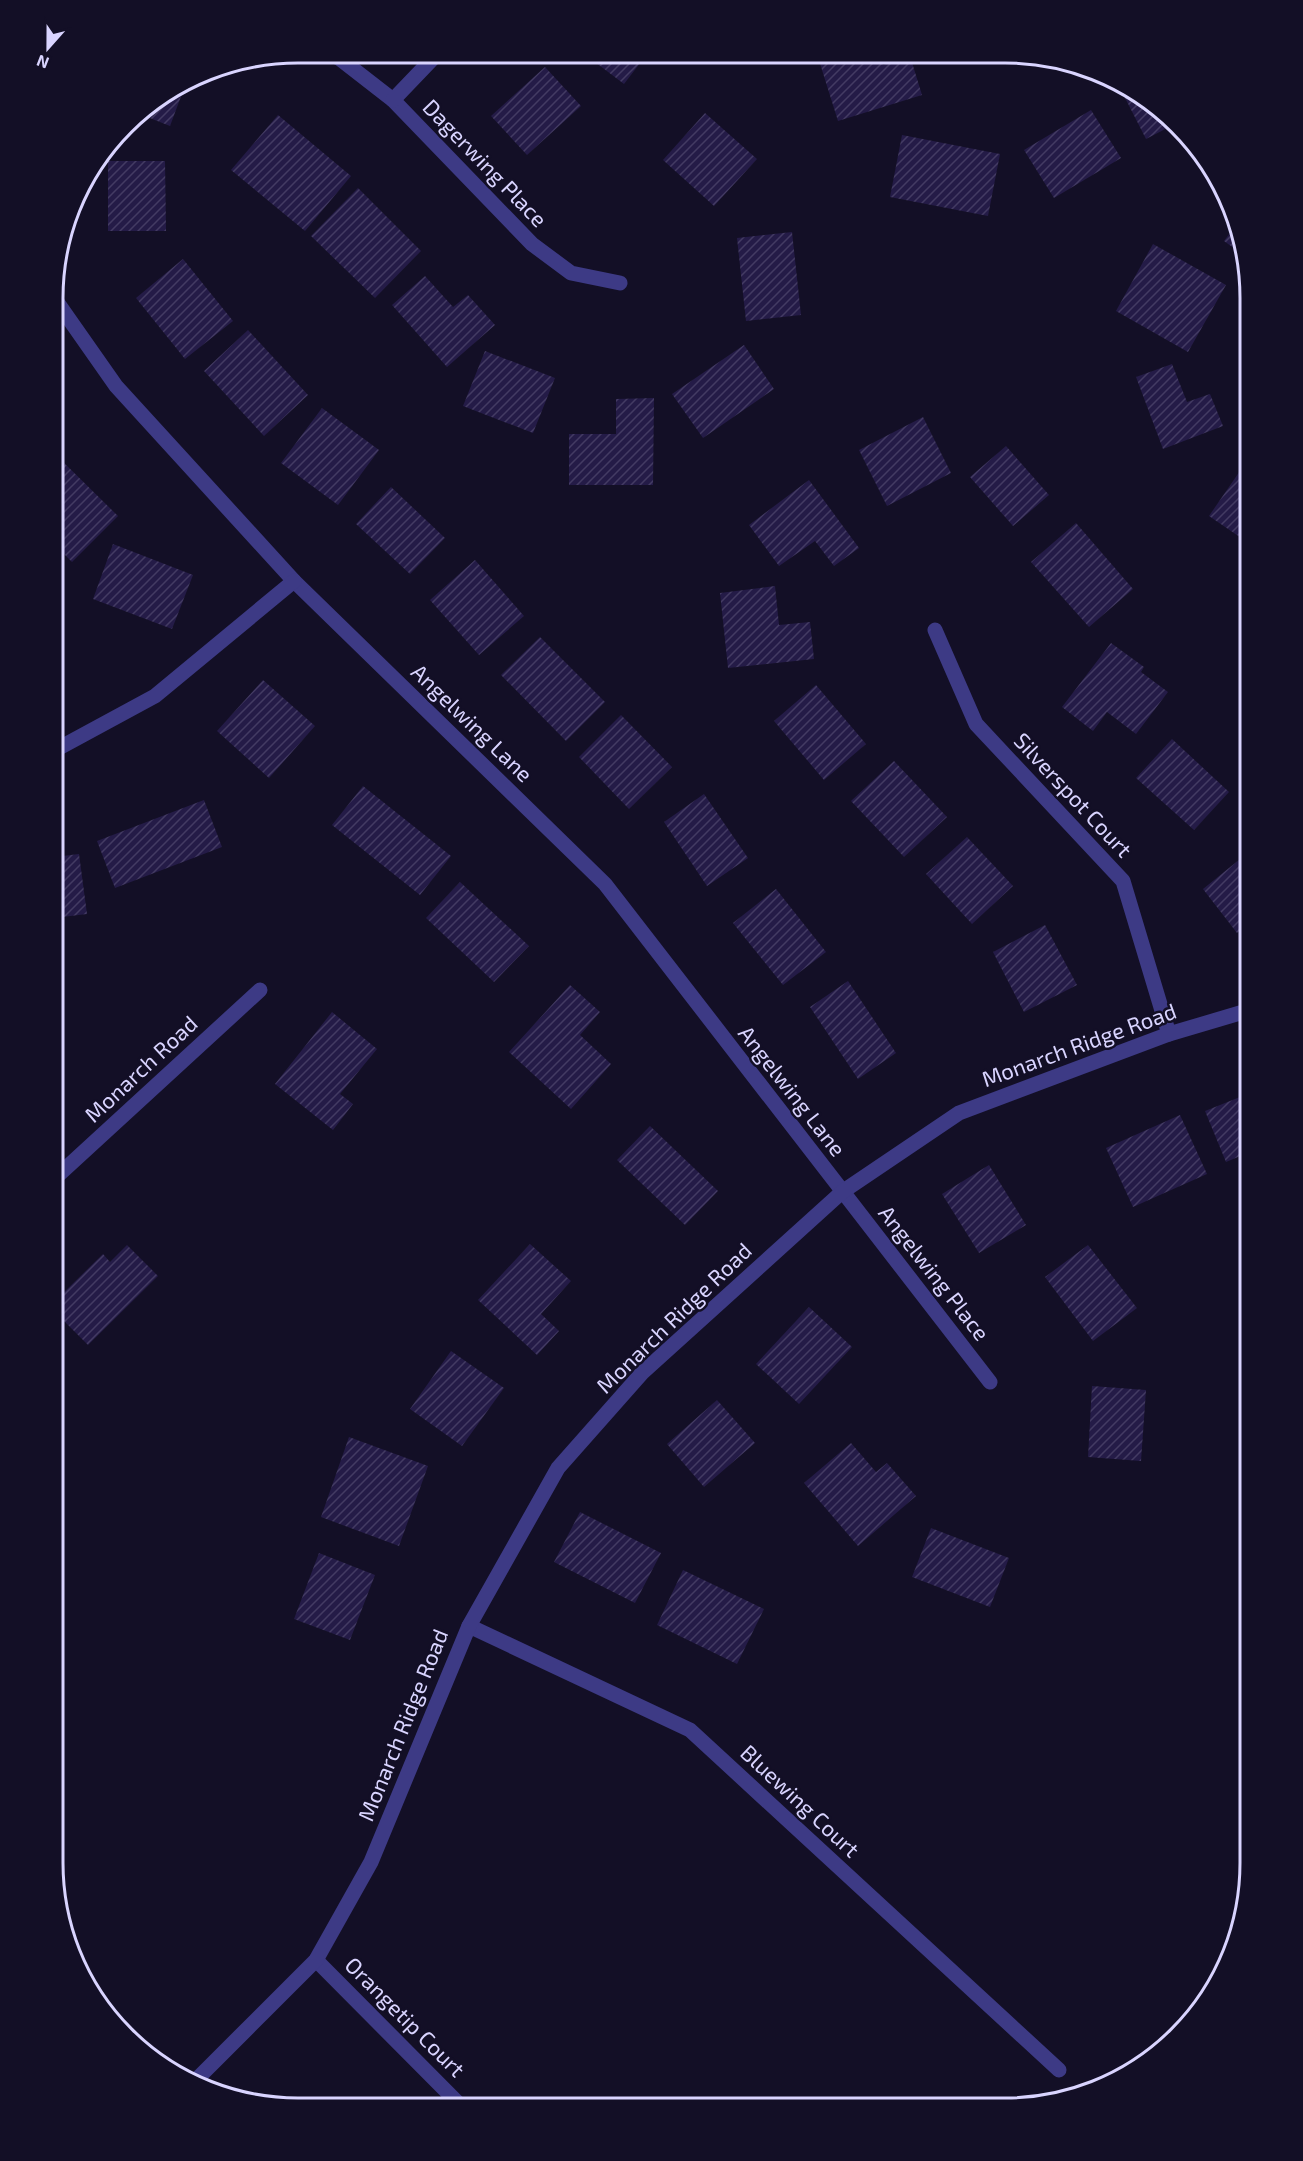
<svg xmlns="http://www.w3.org/2000/svg" width="1303" height="2161" viewBox="0 0 1303 2161" font-family="'Exo 2',sans-serif">
<style>
.building{fill:url(#building-hatch)}
.lines{fill:none;stroke-linecap:round;stroke-linejoin:round}
.minor{stroke:#3d3a85;stroke-width:15}
.labels{text-anchor:middle;stroke-width:5;stroke-linejoin:round;paint-order:stroke}
.street-label{font-size:22px;fill:#d9d4ff;stroke:#130f26}
.rim{fill:none;stroke:#d9d4ff;stroke-width:3}
</style>
<defs>
<pattern id="building-hatch" width="6" height="6" patternUnits="userSpaceOnUse" patternTransform="scale(1.5)"><rect width="6" height="6" fill="#241b47"/><path d="M-1 1l2-2M0 6l6-6M5 7l2-2" fill="none" stroke="#433b63"/></pattern>
</defs>
<rect width="100%" height="100%" fill="#130f26"/>
<g class="building">
<polygon points="583,53 595,53 647,54 624,84"/>
<polygon points="817,54 880,54 883,65 910,56 922,95 838,121"/>
<polygon points="545,67 581,106 527,155 491,116"/>
<polygon points="186,83 170,126 137,113"/>
<polygon points="1124,86 1155,104 1175,124 1146,139 1120,88"/>
<polygon points="1091,110 1121,158 1054,198 1024,150"/>
<polygon points="705,113 757,159 714,206 663,160"/>
<polygon points="278,115 351,176 305,231 231,170"/>
<polygon points="902,135 1000,154 988,216 890,197"/>
<polygon points="108,161 165,161 166,231 108,231"/>
<polygon points="358,188 421,251 375,298 311,236"/>
<polygon points="1236,225 1240,244 1242,254 1224,241"/>
<polygon points="792,232 801,315 746,321 737,238"/>
<polygon points="1153,244 1226,285 1188,352 1116,311"/>
<polygon points="183,259 233,321 185,359 136,298"/>
<polygon points="425,276 453,307 468,295 495,325 447,367 392,305"/>
<polygon points="248,330 308,395 264,436 204,371"/>
<polygon points="744,345 774,389 703,438 672,394"/>
<polygon points="485,351 555,378 533,433 463,406"/>
<polygon points="1172,364 1187,402 1210,394 1223,426 1163,449 1136,377"/>
<polygon points="654,398 653,485 569,485 569,434 616,434 616,399"/>
<polygon points="322,408 379,450 338,505 281,463"/>
<polygon points="923,417 951,473 887,506 859,450"/>
<polygon points="1006,446 1049,495 1013,526 970,477"/>
<polygon points="54,453 118,516 72,562 54,544"/>
<polygon points="1242,468 1250,474 1250,544 1209,516"/>
<polygon points="809,480 859,548 834,566 815,541 779,566 749,525"/>
<polygon points="391,487 445,538 410,574 356,524"/>
<polygon points="1076,523 1133,589 1089,627 1031,562"/>
<polygon points="113,544 193,575 172,629 93,599"/>
<polygon points="475,560 524,616 479,655 430,600"/>
<polygon points="775,586 779,625 810,622 814,659 728,668 720,593"/>
<polygon points="540,637 605,702 566,741 501,675"/>
<polygon points="1111,643 1144,667 1141,672 1168,692 1136,734 1107,712 1093,731 1062,707"/>
<polygon points="263,680 315,726 269,778 217,731"/>
<polygon points="816,685 866,744 824,780 774,721"/>
<polygon points="621,715 672,767 629,809 579,757"/>
<polygon points="1172,739 1229,792 1194,830 1136,778"/>
<polygon points="894,761 947,817 904,857 851,801"/>
<polygon points="363,786 451,856 420,895 332,825"/>
<polygon points="704,794 748,858 707,886 664,822"/>
<polygon points="204,800 222,847 115,888 97,841"/>
<polygon points="967,837 1013,886 972,924 926,874"/>
<polygon points="1250,851 1250,923 1237,933 1203,889"/>
<polygon points="79,854 87,914 54,918 54,857"/>
<polygon points="460,882 529,946 494,982 426,918"/>
<polygon points="776,889 826,952 783,985 733,923"/>
<polygon points="1045,925 1077,985 1024,1012 993,952"/>
<polygon points="848,981 896,1053 858,1079 810,1007"/>
<polygon points="570,985 600,1012 580,1035 611,1064 571,1109 509,1052"/>
<polygon points="332,1012 377,1049 340,1094 353,1104 333,1130 275,1084"/>
<polygon points="1250,1093 1250,1152 1226,1162 1205,1111"/>
<polygon points="1180,1115 1207,1174 1133,1207 1106,1148"/>
<polygon points="650,1126 718,1191 685,1225 617,1160"/>
<polygon points="989,1165 1026,1225 979,1253 942,1194"/>
<polygon points="530,1244 571,1281 541,1314 559,1331 537,1355 478,1300"/>
<polygon points="127,1245 158,1276 88,1345 53,1310 53,1303 103,1254 110,1262"/>
<polygon points="1088,1245 1137,1308 1093,1341 1045,1277"/>
<polygon points="809,1307 852,1347 799,1404 756,1364"/>
<polygon points="451,1351 504,1388 462,1446 410,1409"/>
<polygon points="1092,1386 1146,1390 1141,1461 1088,1457"/>
<polygon points="717,1400 755,1443 704,1487 667,1444"/>
<polygon points="349,1437 428,1466 399,1546 321,1517"/>
<polygon points="851,1443 876,1472 887,1463 916,1496 858,1546 804,1483"/>
<polygon points="580,1512 661,1553 635,1603 554,1562"/>
<polygon points="931,1528 1009,1558 990,1607 912,1577"/>
<polygon points="319,1553 375,1575 350,1640 294,1619"/>
<polygon points="683,1570 764,1609 737,1664 657,1625"/>
</g>
<g class="lines">
<g class="minor">
<polyline points="327,53 339,58 393,100 532,244 571,273 620,283"/>
<polyline points="393,100 438,53"/>
<polyline points="55,299 116,386 294,581 605,884 990,1382"/>
<polyline points="935,630 976,724 1123,881 1169,1034"/>
<polyline points="54,748 59,748 155,696 294,581"/>
<polyline points="53,1180 260,990"/>
<polyline points="469,1626 690,1730 1059,2070"/>
<polyline points="316,1960 462,2107"/>
<polyline points="193,2083 316,1960 371,1862 469,1626 558,1468 642,1373 842,1192 959,1113 1169,1034 1250,1010"/>
</g>
</g>
<g class="labels">
<g class="street-label">
<text transform="translate(485 163) rotate(46)" y="8">Dagerwing Place</text>
<text transform="translate(472 723) rotate(44)" y="8">Angelwing Lane</text>
<text transform="translate(1073 795) rotate(47)" y="8">Silverspot Court</text>
<text transform="translate(1079 1045) rotate(-20)" y="8">Monarch Ridge Road</text>
<text transform="translate(141 1069) rotate(-43)" y="8">Monarch Road</text>
<text transform="translate(792 1091) rotate(52)" y="8">Angelwing Lane</text>
<text transform="translate(934 1273) rotate(52)" y="8">Angelwing Place</text>
<text transform="translate(674 1318) rotate(-44)" y="8">Monarch Ridge Road</text>
<text transform="translate(403 1725) rotate(-68)" y="8">Monarch Ridge Road</text>
<text transform="translate(800 1801) rotate(43)" y="8">Bluewing Court</text>
<text transform="translate(405 2017) rotate(45)" y="8">Orangetip Court</text>
</g>
</g>
<path d="M0 0H1303V2161H0ZM298 63H1005A235 235 0 0 1 1240 298V1863A235 235 0 0 1 1005 2098H298A235 235 0 0 1 63 1863V298A235 235 0 0 1 298 63Z" fill="#130f26" fill-rule="evenodd"/>
<path class="rim" d="M298 63H1005A235 235 0 0 1 1240 298V1863A235 235 0 0 1 1005 2098H298A235 235 0 0 1 63 1863V298A235 235 0 0 1 298 63Z"/>
<g transform="translate(48 48) rotate(201)" stroke="#130f26" stroke-width="4.5" paint-order="stroke">
<path d="M0-4.5L10 22L0 15L-10 22Z" fill="#d9d4ff"/>
<text y="-9" font-size="16" font-weight="bold" text-anchor="middle" fill="#d9d4ff">N</text>
</g>
</svg>
